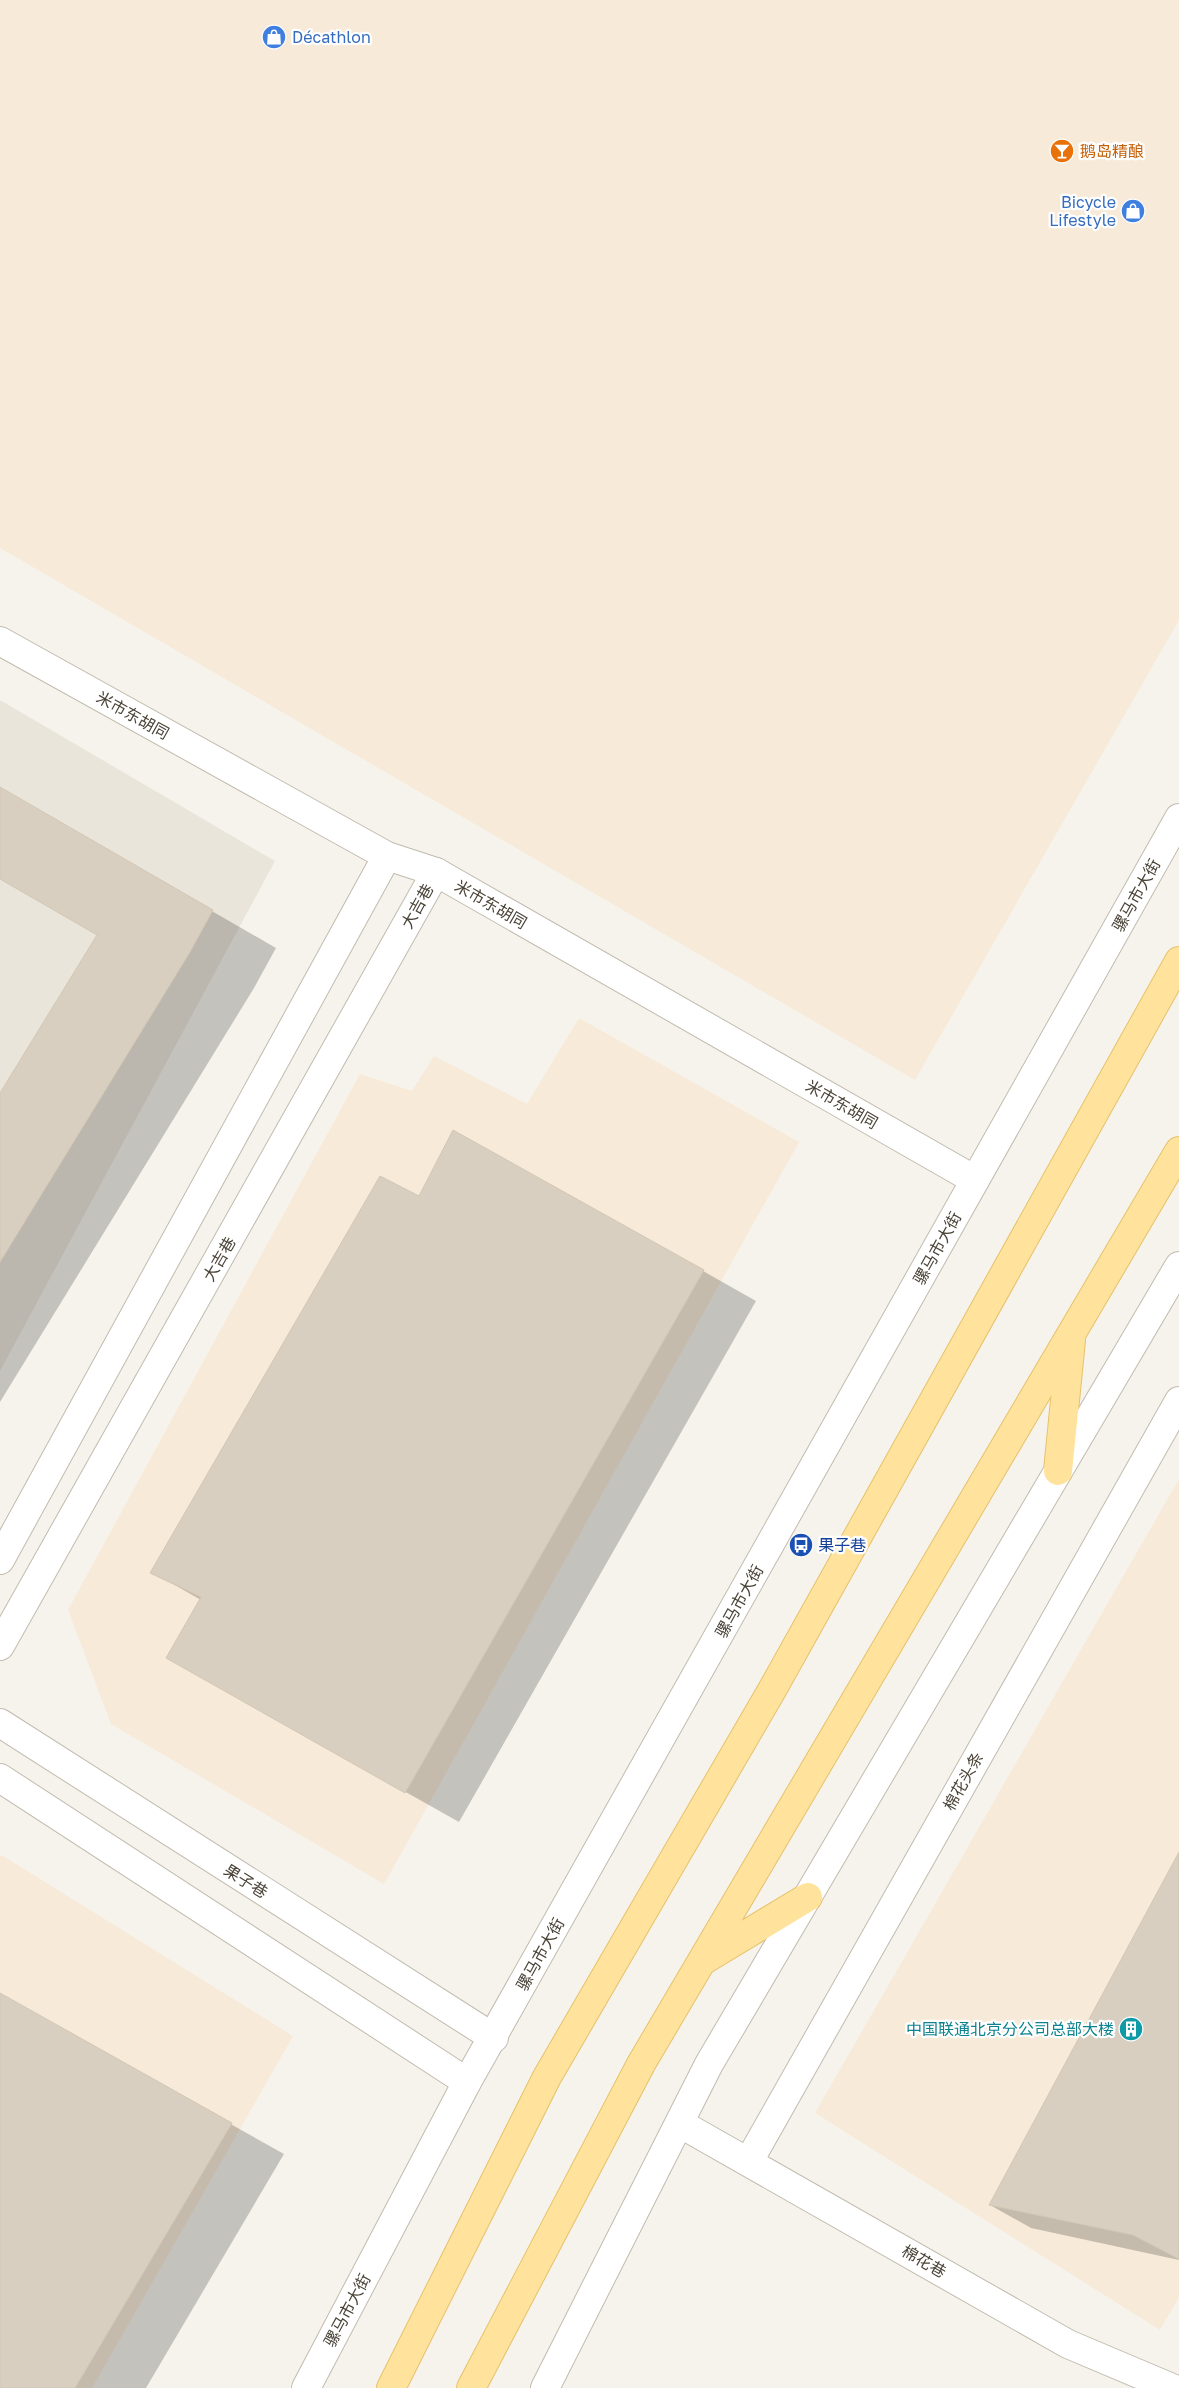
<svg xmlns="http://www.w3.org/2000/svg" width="1179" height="2388" viewBox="0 0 1179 2388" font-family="'Golos Text','Noto Sans SC',sans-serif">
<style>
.residential{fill:#eae5da}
.commercial{fill:#f7ead8}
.shadow{fill:#0003}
.building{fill:#d8cfc1;stroke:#d3c7b4}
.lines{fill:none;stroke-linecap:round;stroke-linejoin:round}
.minor-casing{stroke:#c2bbae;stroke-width:30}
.tertiary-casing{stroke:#c2bbae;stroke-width:30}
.primary-casing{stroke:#e6c16a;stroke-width:30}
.minor{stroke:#fff;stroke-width:28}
.tertiary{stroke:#fff;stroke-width:28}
.primary{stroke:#ffe39c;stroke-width:28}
.labels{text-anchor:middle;stroke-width:4.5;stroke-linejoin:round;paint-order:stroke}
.shop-label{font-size:16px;fill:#366cbe;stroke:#fff;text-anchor:start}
.food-label{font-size:16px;fill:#c56008;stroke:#fff;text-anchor:start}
.street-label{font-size:16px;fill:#4b4439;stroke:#fff}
.transit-label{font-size:16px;fill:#164399;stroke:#fff;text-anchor:start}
.culture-label{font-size:16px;fill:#0d838f;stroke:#fff;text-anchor:end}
</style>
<rect width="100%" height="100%" fill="#f6f3ec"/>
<polygon class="residential" points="0,700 275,861 0,1371"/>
<g class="commercial">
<polygon points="0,0 1179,0 1179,620 915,1080 0,548"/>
<polygon points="579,1018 799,1142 384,1884 111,1724 68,1610 360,1074 412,1091 434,1056 527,1104"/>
<polygon points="1179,1479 1179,2297 1160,2330 815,2113"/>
<polygon points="0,1856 3,1856 293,2036 92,2388 0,2388"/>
</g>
<g class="shadow">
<polygon points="0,789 276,948 254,988 0,1402 0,1096 98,934 0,878"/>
<polygon points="420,1198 703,1271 756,1301 459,1822 221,1688 201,1600 152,1572"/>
<polygon points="1179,1855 1179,2260 1031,2228 990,2205"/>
<polygon points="0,1995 284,2154 146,2388 0,2388"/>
</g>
<g class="building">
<polygon points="0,787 213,910 190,952 0,1262 0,1093 97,935 0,879"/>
<polygon points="453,1130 704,1270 405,1793 166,1658 201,1597 150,1573 380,1176 419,1196"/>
<polygon points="1179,1852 1179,2259 1133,2235 989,2205"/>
<polygon points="0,1993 232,2123 75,2388 0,2388"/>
</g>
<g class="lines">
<g class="minor-casing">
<g id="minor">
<polyline points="681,2124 1068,2344 1172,2388"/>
<polyline points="749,2161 1179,1401"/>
</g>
</g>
<g class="tertiary-casing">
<g id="tertiary">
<polyline points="0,641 387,856 436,872 975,1180"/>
<polyline points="0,1560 387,856"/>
<polyline points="0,1646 436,872"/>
<polyline points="0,1723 494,2038"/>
<polyline points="0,1778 467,2082"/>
<polyline points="306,2388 467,2082 1179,818"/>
<polyline points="545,2388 709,2064 1179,1266"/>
</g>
</g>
<g class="primary-casing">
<g id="primary">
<polyline points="1058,1471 1071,1340"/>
<polyline points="704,1960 808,1897"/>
<polyline points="391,2388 547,2077 772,1690 1179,961"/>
<polyline points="471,2388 641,2064 1179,1151"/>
</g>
</g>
<use href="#minor" class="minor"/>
<use href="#tertiary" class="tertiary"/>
<use href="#primary" class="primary"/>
</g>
<defs>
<g id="shop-disc" transform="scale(1.25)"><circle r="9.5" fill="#3f7fe0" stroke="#fff"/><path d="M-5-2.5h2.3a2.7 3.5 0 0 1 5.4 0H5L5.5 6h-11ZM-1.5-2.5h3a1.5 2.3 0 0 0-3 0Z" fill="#fff"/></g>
<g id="bar-disc" transform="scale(1.25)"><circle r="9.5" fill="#e8710a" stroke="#fff"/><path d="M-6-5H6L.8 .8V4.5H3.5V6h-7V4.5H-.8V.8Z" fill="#fff"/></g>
<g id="bus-disc" transform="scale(1.25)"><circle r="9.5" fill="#1a4fb4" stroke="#fff"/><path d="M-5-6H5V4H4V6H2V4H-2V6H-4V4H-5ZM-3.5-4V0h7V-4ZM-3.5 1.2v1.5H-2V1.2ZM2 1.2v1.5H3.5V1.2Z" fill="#fff"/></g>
<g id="building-disc" transform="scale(1.25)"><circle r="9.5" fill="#0f9aa8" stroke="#fff"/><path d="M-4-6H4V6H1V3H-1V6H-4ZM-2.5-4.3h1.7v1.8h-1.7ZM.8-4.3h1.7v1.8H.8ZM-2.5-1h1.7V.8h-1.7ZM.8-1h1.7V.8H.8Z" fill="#fff"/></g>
</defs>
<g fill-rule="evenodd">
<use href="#shop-disc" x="274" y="37"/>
<use href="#bar-disc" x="1062" y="151"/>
<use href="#shop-disc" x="1133" y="211"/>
<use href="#bus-disc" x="801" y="1545"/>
<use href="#building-disc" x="1131" y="2029"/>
</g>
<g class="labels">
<g class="shop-label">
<text x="292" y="43">Décathlon</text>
<text x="1116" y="208" text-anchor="end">Bicycle<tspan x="1116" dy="18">Lifestyle</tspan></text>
</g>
<g class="food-label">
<text x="1080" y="157">鹅岛精酿</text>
</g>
<g class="street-label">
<text transform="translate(133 715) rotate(29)" y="6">米市东胡同</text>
<text transform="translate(1136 895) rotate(-61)" y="6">骡马市大街</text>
<text transform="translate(491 904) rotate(30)" y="6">米市东胡同</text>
<text transform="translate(417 906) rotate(-61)" y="6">大吉巷</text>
<text transform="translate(842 1104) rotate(30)" y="6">米市东胡同</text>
<text transform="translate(937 1248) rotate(-61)" y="6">骡马市大街</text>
<text transform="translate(219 1259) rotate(-60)" y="6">大吉巷</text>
<text transform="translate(739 1601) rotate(-61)" y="6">骡马市大街</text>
<text transform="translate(963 1781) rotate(-61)" y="6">棉花头条</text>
<text transform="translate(246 1881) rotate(32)" y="6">果子巷</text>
<text transform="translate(540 1954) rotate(-61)" y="6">骡马市大街</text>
<text transform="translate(924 2261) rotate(30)" y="6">棉花巷</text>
<text transform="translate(347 2310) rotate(-62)" y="6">骡马市大街</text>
</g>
<g class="transit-label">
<text x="818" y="1551">果子巷</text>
</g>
<g class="culture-label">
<text x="1114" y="2035">中国联通北京分公司总部大楼</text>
</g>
</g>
</svg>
